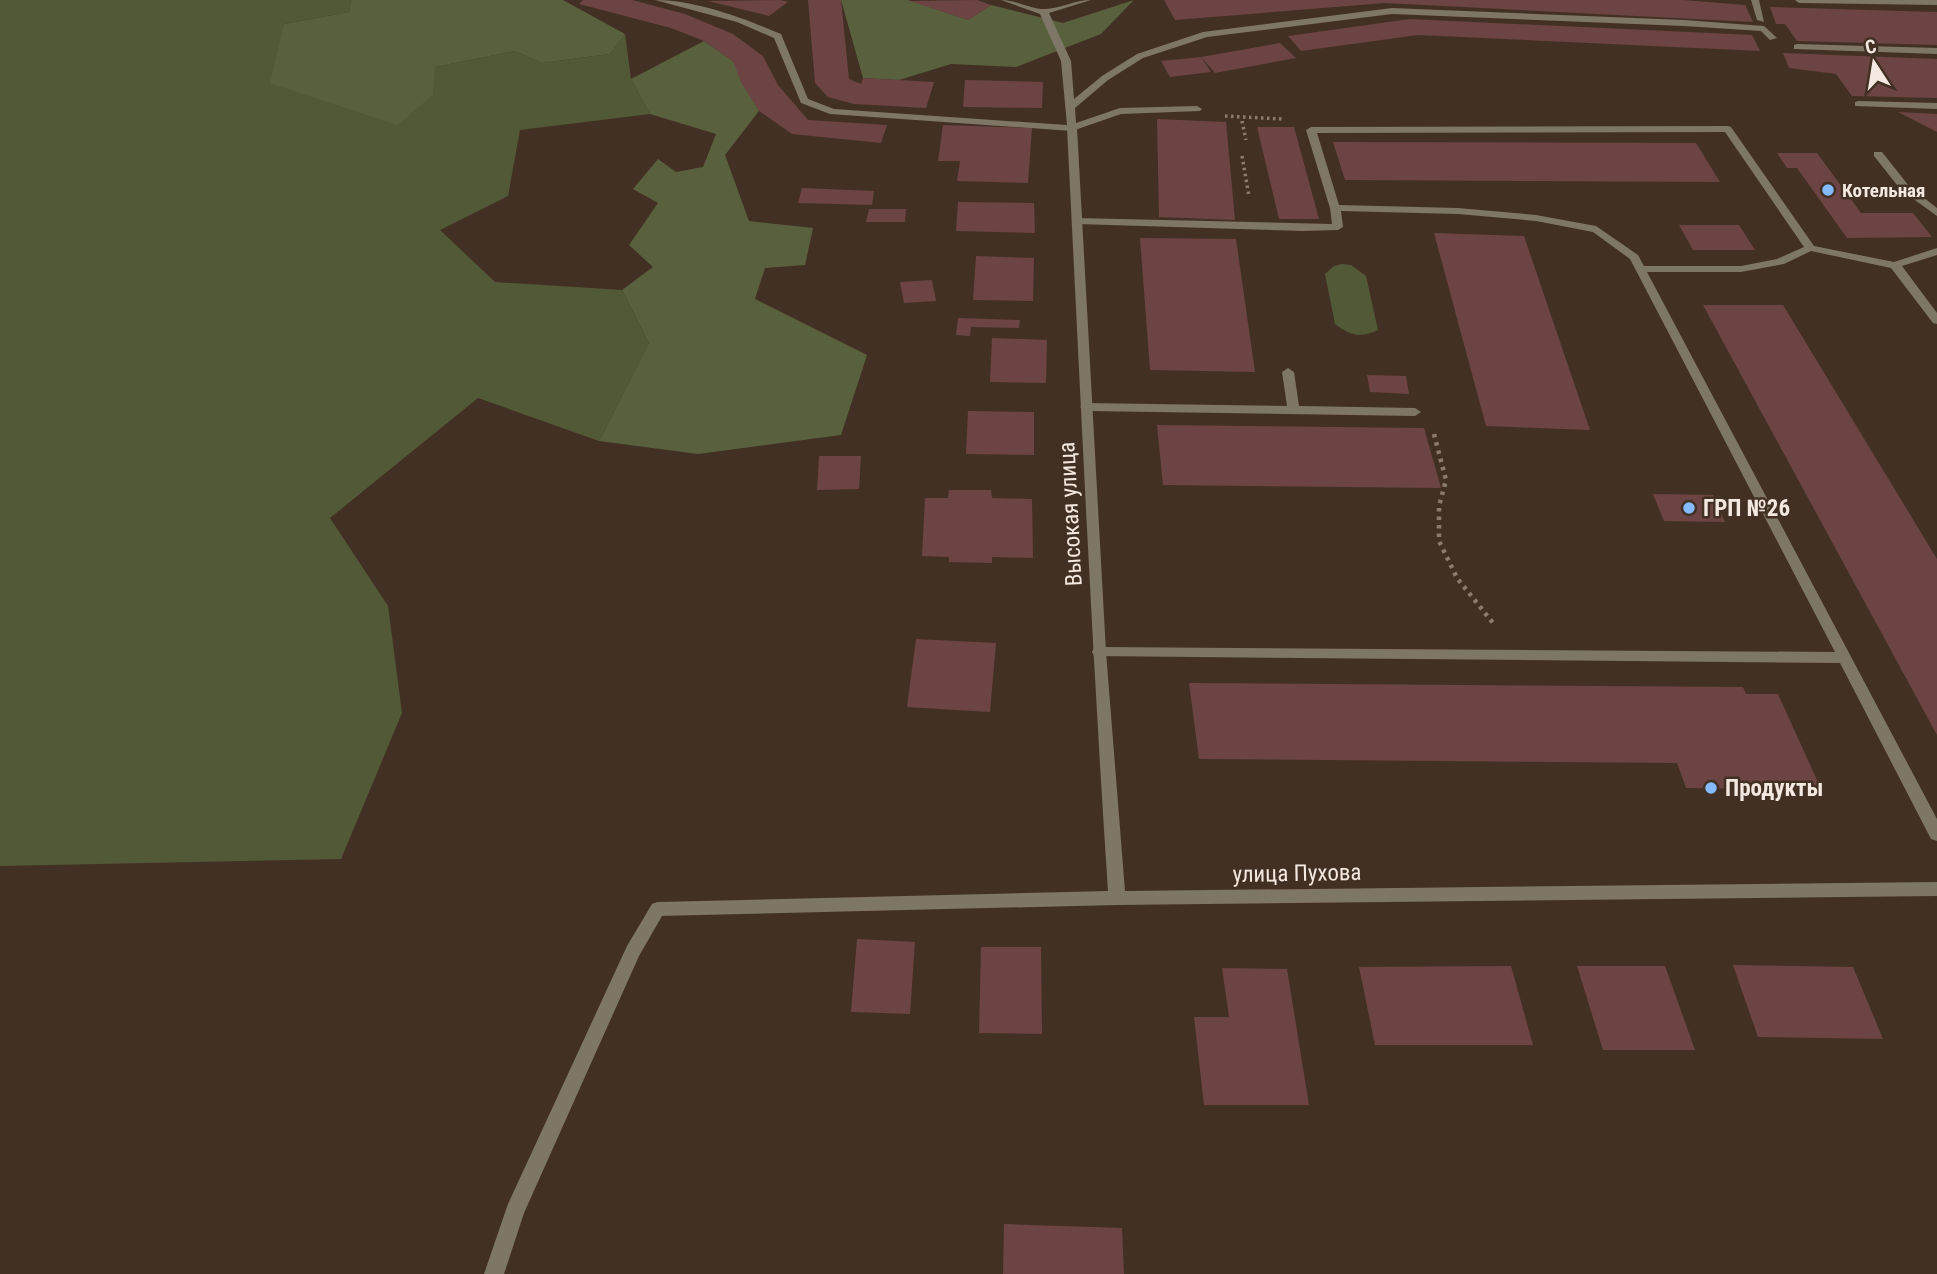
<svg xmlns="http://www.w3.org/2000/svg" width="1937" height="1274" viewBox="0 0 1937 1274" font-family="'Roboto Condensed',sans-serif">
<style>
.green{fill:#525936}
.forest{fill:#59603d}
.building{fill:#6c4443}
.lines{fill:none;stroke-linecap:round;stroke-linejoin:round}
.path-far1{stroke:#8b7b70;stroke-width:3.5;stroke-dasharray:2.5 3.5;stroke-linecap:butt}
.path{stroke:#8b7b70;stroke-width:4.5;stroke-dasharray:3.5 5;stroke-linecap:butt}
.lane{fill:#7e7667;fill-rule:evenodd}
.street{fill:#7e7667;fill-rule:evenodd}
.poi-dot{fill:#84bcfb;stroke:#433024;stroke-width:2.5}
.labels{text-anchor:middle;stroke-width:5;stroke-linejoin:round;paint-order:stroke}
.far-poi-label{font-size:19px;font-weight:bold;fill:#f4e8e0;stroke:#433024;text-anchor:start}
.poi-label{font-size:23px;font-weight:bold;fill:#f4e8e0;stroke:#433024;text-anchor:start}
.street-label{font-size:23px;fill:#f4e8e0;stroke:#433024}
</style>
<rect width="100%" height="100%" fill="#433024"/>
<g class="green">
<polygon points="0,0 351,0 349,12 284,24 435,67 515,51 542,63 610,54 625,34 631,79 650,114 520,130 508,196 440,230 495,282 622,290 649,343 599,441 478,398 330,518 388,606 402,713 341,859 0,866"/>
<path d="M1342,264L1351,265L1366,276L1378,330C1361,338 1350,336 1335,324L1325,274L1334,266Z"/>
</g>
<g class="forest">
<polygon points="351,0 563,0 625,34 610,54 542,63 515,51 435,67 433,95 397,125 270,83 284,24 349,12"/>
<polygon points="841,0 908,0 968,20 991,5 1063,23 1134,0 1101,34 1016,67 951,64 899,80 863,78"/>
<polygon points="704,41 733,61 759,111 725,155 749,221 813,228 805,265 765,268 755,299 867,355 841,435 698,454 599,441 649,343 622,290 653,267 629,245 658,203 633,189 658,159 676,172 703,167 716,134 650,114 631,79"/>
</g>
<g class="building">
<polygon points="583,0 632,0 685,14 733,34 763,56 778,85 808,120 887,125 881,143 792,134 759,111 741,82 733,61 704,41 671,28 579,4"/>
<polygon points="780,0 788,2 769,16 708,1"/>
<polygon points="808,0 841,0 849,79 861,84 863,78 934,82 926,108 854,104 828,97 815,83"/>
<polygon points="977,0 991,5 968,20 910,1"/>
<polygon points="1164,0 1683,0 1745,5 1753,22 1385,3 1175,20"/>
<polygon points="1770,7 1937,12 1937,45 1797,41 1785,24 1776,24"/>
<polygon points="1410,19 1752,35 1760,51 1418,35 1301,51 1288,36"/>
<polygon points="1280,43 1296,58 1215,73 1201,57"/>
<polygon points="1783,53 1937,59 1937,98 1852,96 1836,74 1789,68"/>
<polygon points="1201,57 1211,72 1170,77 1161,61"/>
<polygon points="965,80 1043,82 1042,108 963,107"/>
<polygon points="1898,112 1937,114 1937,132"/>
<polygon points="1157,119 1226,122 1235,220 1159,217"/>
<polygon points="943,125 1032,128 1028,183 957,181 960,161 938,161"/>
<polygon points="1257,127 1294,127 1319,219 1279,219"/>
<polygon points="1333,142 1696,143 1720,182 1345,180"/>
<polygon points="1777,153 1817,153 1861,213 1913,213 1932,237 1847,238 1797,168 1787,168"/>
<polygon points="802,188 874,191 872,205 798,203"/>
<polygon points="958,202 1034,203 1035,233 956,231"/>
<polygon points="869,209 906,209 905,222 866,222"/>
<polygon points="1679,225 1739,225 1755,250 1693,250"/>
<polygon points="1434,233 1524,236 1590,430 1486,426"/>
<polygon points="1140,238 1236,239 1255,372 1150,370"/>
<polygon points="976,256 1034,258 1033,301 973,300"/>
<polygon points="932,280 936,301 904,303 900,282"/>
<polygon points="1703,305 1783,305 1937,559 1937,735"/>
<polygon points="958,318 1020,320 1019,328 971,327 970,336 956,335"/>
<polygon points="992,338 1047,340 1046,383 990,382"/>
<polygon points="1367,375 1406,376 1409,394 1370,392"/>
<polygon points="968,411 1034,412 1034,455 966,454"/>
<polygon points="1157,425 1424,428 1441,488 1163,485"/>
<polygon points="819,456 861,456 859,489 817,490"/>
<polygon points="949,490 991,490 992,498 1032,499 1033,558 992,557 992,563 949,562 949,557 922,556 925,498 948,498"/>
<polygon points="1653,494 1713,495 1725,522 1664,521"/>
<polygon points="916,639 996,643 990,712 907,707"/>
<polygon points="1189,683 1743,687 1746,694 1778,694 1821,789 1686,788 1677,763 1199,759"/>
<polygon points="857,939 915,942 910,1014 851,1012"/>
<polygon points="981,947 1041,947 1042,1034 979,1033"/>
<polygon points="1733,965 1853,967 1883,1039 1758,1037"/>
<polygon points="1511,966 1533,1045 1375,1045 1359,967"/>
<polygon points="1577,966 1665,966 1695,1050 1603,1050"/>
<polygon points="1222,968 1287,969 1309,1105 1204,1105 1194,1017 1229,1017"/>
<polygon points="1004,1224 1122,1228 1124,1274 1003,1274"/>
</g>
<g class="lines">
<g class="path-far1">
<polyline points="1225,116 1282,119"/>
<polyline points="1242,121 1246,140"/>
<polyline points="1242,156 1249,196"/>
</g>
<polyline class="path" points="1434,434 1446,480 1439,506 1439,541 1457,578 1493,623"/>
<g class="lane">
<path d="M655,0C696,0 743,18 781,34L808,99L834,109L1067,125L1061,61L1040,14L1001,0C1016,0 1033,10 1046,9C1062,8 1075,0 1091,0L1049,13L1071,61L1074,99L1102,76L1137,54L1203,32L1392,8L1684,20L1764,26L1777,38L1770,40L1761,31L1684,26L1392,14L1207,37L1143,58L1108,80L1075,108L1076,123L1120,108L1197,106L1202,109L1200,111L1121,114L1072,131L830,114L801,103L774,38L737,22Z"/>
<polygon points="1751,0 1759,0 1764,22 1757,20"/>
<polygon points="1795,0 1937,0 1937,5 1799,3"/>
<polygon points="1797,44 1937,48 1937,54 1794,49 1794,45"/>
<polygon points="1858,101 1937,103 1937,109 1855,106 1855,102"/>
<path d="M1728,126L1731,127L1814,246L1894,262L1937,248V255L1902,266L1937,313V324L1933,323L1891,268L1811,251L1784,264L1741,272H1647L1937,819V841L1931,839L1840,663L1094,656L1092,652L1094,648L1099,647L1835,652L1630,259L1593,232L1536,221L1458,214L1341,211L1343,227L1338,230L1302,231L1077,224L1072,221L1077,218L1332,224L1330,208L1306,130L1311,127ZM1725,132L1804,247L1777,259L1741,266H1644L1638,255L1596,226L1536,215L1458,208L1339,205L1317,133Z"/>
<polygon points="1874,152 1882,152 1909,186 1937,208 1937,216 1901,190 1874,156"/>
<polygon points="1288,368 1294,372 1299,406 1415,408 1421,412 1415,416 1086,411 1080,407 1086,403 1287,406 1282,372"/>
<polygon points="658,902 664,904 666,909 639,956 524,1213 504,1274 484,1274 508,1204 627,946 652,904"/>
</g>
<path class="street" d="M1072,125L1077,128L1106,652L1125,891L1937,882V896L1117,905L658,916L652,914L650,909L652,904L658,902L1108,891C1091,637 1080,382 1067,128Z"/>
</g>
<g class="poi-dot">
<circle cx="1828" cy="190" r="7"/>
<circle cx="1689" cy="508" r="7"/>
<circle cx="1711" cy="788" r="7"/>
</g>
<g class="labels">
<g class="far-poi-label">
<text x="1842" y="197">Котельная</text>
</g>
<g class="poi-label">
<text x="1703" y="516">ГРП №26</text>
<text x="1725" y="796">Продукты</text>
</g>
<g class="street-label">
<text transform="translate(1070 514) rotate(-93)" y="8">Высокая улица</text>
<text transform="translate(1297 873) rotate(-1)" y="8">улица Пухова</text>
</g>
</g>
<g transform="translate(1874 63) rotate(348)" stroke="#433024" stroke-width="5" paint-order="stroke">
<path d="M0-5L12 26L0 18L-12 26Z" fill="#f4e8e0"/>
<text y="-10" font-size="19" font-weight="bold" text-anchor="middle" fill="#f4e8e0">С</text>
</g>
</svg>
